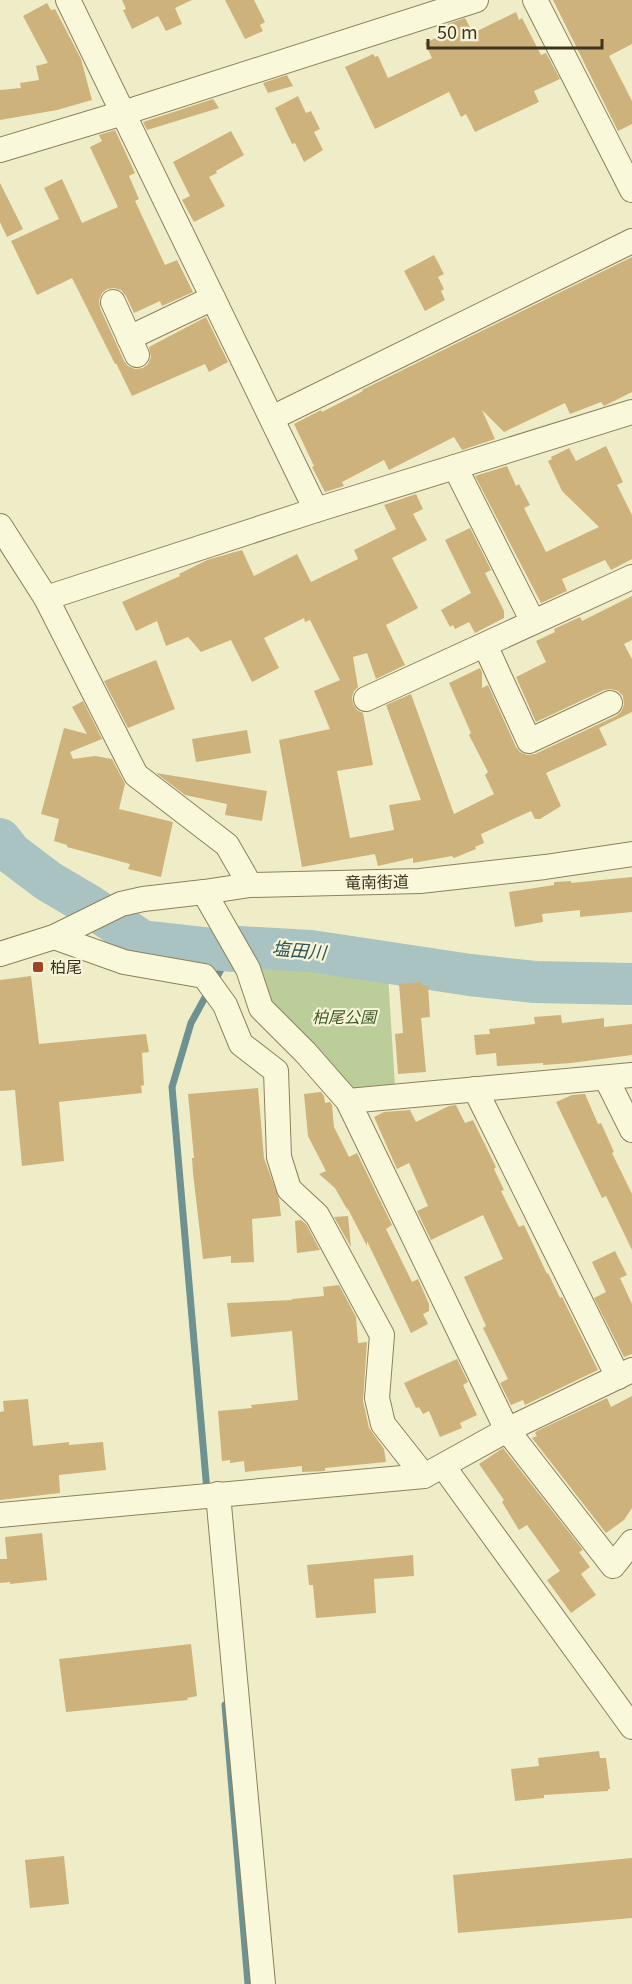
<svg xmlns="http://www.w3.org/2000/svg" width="632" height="1984" viewBox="0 0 632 1984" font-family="Georgia,'Noto Sans JP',serif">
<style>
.green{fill:#bbce9a}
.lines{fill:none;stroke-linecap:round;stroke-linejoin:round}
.stream{stroke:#6e9292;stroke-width:7}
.river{stroke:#a8c3c2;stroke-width:42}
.building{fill:#ceb27c}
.minor-casing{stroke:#8c815c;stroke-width:26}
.minor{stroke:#faf8db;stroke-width:24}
.poi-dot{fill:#9c452a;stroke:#f7f5d7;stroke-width:2}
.labels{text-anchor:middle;stroke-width:4.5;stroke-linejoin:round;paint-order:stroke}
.street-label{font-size:16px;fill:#3c3420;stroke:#f7f5d7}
.poi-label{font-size:16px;fill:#3c3420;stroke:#f7f5d7;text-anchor:start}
.park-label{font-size:16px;font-style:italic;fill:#3f5926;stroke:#f7f5d7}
.water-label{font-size:18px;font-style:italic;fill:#2f545c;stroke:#f7f5d7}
</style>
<rect width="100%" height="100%" fill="#efedc7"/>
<polygon class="green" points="257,959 388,975 395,1086 352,1093 268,1005"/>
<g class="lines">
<g class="stream">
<polyline points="214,982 231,951"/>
<polyline points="207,1491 172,1087 191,1023 208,992"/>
<polyline points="225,1705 248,1984"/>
</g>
<polyline class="river" points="0,839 11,853 48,881 87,904 142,941 231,951 239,947 311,951 470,975 535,982 632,984"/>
</g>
<g class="building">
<polygon points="122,0 192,0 175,8 182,24 166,31 158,16 132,29 123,10 126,9"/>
<polygon points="225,0 254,0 265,22 260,25 263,31 245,39"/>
<polygon points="553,0 632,0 632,44 609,56 632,101 632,124 618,131"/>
<polygon points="47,3 51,10 55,9 81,59 92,100 57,110 0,120 0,90 21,88 20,83 39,80 36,66 48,63 23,16"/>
<polygon points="516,12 519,20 522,18 541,55 546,53 560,79 534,91 539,102 475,132 466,114 461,117 449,92 375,129 345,67 373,54 375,57 378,56 388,78 432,58 425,43 450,31 447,24 465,18 473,33"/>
<polygon points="287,75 293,86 268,93 263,83"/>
<polygon points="298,96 306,113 311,111 320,129 314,132 323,150 304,162 295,143 292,144 275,108"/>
<polygon points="213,99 219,108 147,130 143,122"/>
<polygon points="115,130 135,173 129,176 139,199 135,201 165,265 177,260 193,292 162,306 160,301 134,313 126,296 121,290 114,288 107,289 102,293 99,300 100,308 124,361 128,366 135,369 143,368 148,364 151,357 149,347 206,317 228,362 209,372 205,364 132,396 116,363 121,361 115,364 72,278 37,295 11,241 59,219 44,188 62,179 82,223 118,207 90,147 102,141 99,135"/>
<polygon points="231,131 244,155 216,171 217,173 209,177 225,206 194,222 182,200 190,196 173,162"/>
<polygon points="0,183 23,229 7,237 0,222"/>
<polygon points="434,255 444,274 438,277 444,289 441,291 445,300 425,311 404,271"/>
<polygon points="632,257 632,392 604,406 601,402 570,414 565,403 504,432 482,410 495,439 462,450 454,437 389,470 384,460 342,482 344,486 325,492 312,467 314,466 294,424 321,410 322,412 363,391 362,390"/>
<polygon points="606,446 623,482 617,485 632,515 632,559 611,570 605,560 562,579 567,591 541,603 475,476 507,466 516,486 519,484 530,505 524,508 546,552 599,527 562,491 548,461 552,459 551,457 569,448 576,461"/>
<polygon points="416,494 423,509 413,514 427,540 392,558 418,608 386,625 405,665 376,679 367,653 353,657 358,687 354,691 352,697 353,704 357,710 363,713 373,765 337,771 350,838 394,830 389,805 421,800 386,705 411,694 454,814 494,794 485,775 488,772 469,735 471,733 449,683 480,668 482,672 482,688 488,685 516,747 520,752 527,755 535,754 616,716 621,712 624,705 623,696 618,691 611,689 604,690 536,722 516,677 546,662 536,641 555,632 554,629 580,617 582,621 632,596 632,640 624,644 632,659 632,712 599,728 607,745 546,773 561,806 540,819 535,819 531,811 481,834 484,843 475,847 476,849 454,858 452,856 413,863 413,858 378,866 375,854 302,867 279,740 330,729 314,691 340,680 310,620 305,622 304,618 264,638 279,668 252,682 231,640 201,652 188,637 166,646 157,621 136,631 122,602 180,576 179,574 207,560 242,550 254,576 297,554 311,582 358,559 354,550 396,529 384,505"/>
<polygon points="470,528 491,570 485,573 504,611 504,618 475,633 469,622 455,629 453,625 450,627 441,610 471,593 445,540"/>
<polygon points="156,660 175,709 128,728 104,681"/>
<polygon points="83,701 102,739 70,752 73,759 95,756 112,759 125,784 119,809 173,822 161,877 128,869 130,864 67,847 67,845 54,841 59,819 41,814 64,728 87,734 72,707"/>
<polygon points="247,730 251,753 196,762 192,739"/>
<polygon points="156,773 267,791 262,821 225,815 227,804 185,795"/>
<polygon points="632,877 632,912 580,917 580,910 542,914 543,922 515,927 509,892 554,885 554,882 571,881 571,883"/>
<polygon points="31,976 39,1044 146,1034 149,1052 142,1053 144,1085 141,1086 142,1093 59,1102 64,1161 22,1166 15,1090 0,1091 0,980"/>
<polygon points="421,982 422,986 428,985 430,1017 421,1018 426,1072 398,1074 395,1034 403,1033 399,984"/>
<polygon points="561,1015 562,1023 604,1018 604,1027 632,1024 632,1055 571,1063 543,1065 543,1063 497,1066 496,1053 476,1055 474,1035 490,1034 489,1029 535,1024 534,1017"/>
<polygon points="258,1088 264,1158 279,1199 281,1216 252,1219 254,1262 231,1263 231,1256 203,1259 193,1173 192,1158 194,1158 188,1094"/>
<polygon points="321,1092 324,1096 325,1103 330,1102 332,1105 334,1127 349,1157 357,1153 392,1225 386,1229 412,1282 418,1279 429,1304 429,1311 423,1314 428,1324 411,1333 367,1241 367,1246 347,1207 348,1211 335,1188 319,1174 326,1171 308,1136 304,1094"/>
<polygon points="585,1094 598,1124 601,1123 614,1152 612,1153 632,1194 632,1250 606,1196 602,1198 556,1102 572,1095"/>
<polygon points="456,1105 465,1123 473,1120 496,1167 494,1169 504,1190 501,1191 519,1227 524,1225 547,1274 548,1273 560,1298 562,1297 598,1370 525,1405 523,1400 511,1405 500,1383 508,1379 483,1328 486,1326 464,1277 503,1259 483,1215 431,1240 417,1211 428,1206 409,1163 397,1169 374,1117 384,1112 410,1110 416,1122 449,1106"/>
<polygon points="348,1216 351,1247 334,1217"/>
<polygon points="301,1220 306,1224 320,1250 297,1253 295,1221"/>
<polygon points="615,1251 627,1275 620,1278 632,1304 632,1354 624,1357 594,1298 606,1292 592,1262"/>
<polygon points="339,1285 356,1317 358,1343 367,1342 363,1401 369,1428 384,1449 386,1462 325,1468 325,1471 302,1472 302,1466 245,1472 244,1461 230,1463 230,1460 222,1461 218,1411 252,1408 251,1405 298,1400 292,1331 231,1337 227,1303 292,1300 292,1299 324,1296 323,1287"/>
<polygon points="457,1359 468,1382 463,1385 477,1415 460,1423 462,1428 440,1437 429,1411 423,1414 419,1407 416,1408 404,1383"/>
<polygon points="632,1396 632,1508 624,1520 606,1533 532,1438 537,1436 535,1433 537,1431 607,1398 611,1407"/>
<polygon points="28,1399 33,1446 69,1442 69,1445 103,1442 106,1470 59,1475 60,1493 0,1500 0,1412 4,1411 3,1401"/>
<polygon points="503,1448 583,1550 579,1552 590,1567 581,1574 596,1595 571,1613 547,1580 560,1571 527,1525 519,1530 502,1502 504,1500 479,1464"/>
<polygon points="42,1533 47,1580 10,1584 10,1582 0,1583 0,1559 7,1559 5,1537"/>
<polygon points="413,1555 414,1576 374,1579 376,1613 316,1618 313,1585 309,1585 307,1565"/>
<polygon points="191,1644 197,1696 187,1698 188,1700 66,1712 59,1659"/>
<polygon points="599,1751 600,1758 606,1758 610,1789 608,1789 608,1791 544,1795 544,1798 515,1801 511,1769 539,1766 538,1758"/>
<polygon points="64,1856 69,1904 30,1908 25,1860"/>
<polygon points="632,1858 632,1918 458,1933 453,1875"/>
</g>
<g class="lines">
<g class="minor-casing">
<g id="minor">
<polyline points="68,0 316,510"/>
<polyline points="535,0 632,190"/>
<polyline points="0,150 123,113 476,0"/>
<polyline points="113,302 137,355"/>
<polyline points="129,338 213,298"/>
<polyline points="272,418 632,241"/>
<polyline points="455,467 533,622"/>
<polyline points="0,526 46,598 136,775 227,845 250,885"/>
<polyline points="46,598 316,510 632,412"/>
<polyline points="485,645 529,741 610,703"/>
<polyline points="366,699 632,577"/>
<polyline points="204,892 248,969 261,1008 305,1052 348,1101 632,1075"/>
<polyline points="54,937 124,962 204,976 225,1005 241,1044 276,1071 279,1157 289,1189 317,1215 382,1335 377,1398 383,1424 424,1476"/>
<polyline points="0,954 54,937 121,904 143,899 204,892 250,885 420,881 545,867 632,854"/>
<polyline points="606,1078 632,1130"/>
<polyline points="475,1089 618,1377"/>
<polyline points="348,1101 507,1430 613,1566 632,1542"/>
<polyline points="443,1466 632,1727"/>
<polyline points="218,1494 263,1984"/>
<polyline points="0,1515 424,1476 507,1430 632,1370"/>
</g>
</g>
<use href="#minor" class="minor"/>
</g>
<rect class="poi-dot" x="32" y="961" width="12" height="12" rx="3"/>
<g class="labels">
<g class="street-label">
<text transform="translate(377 882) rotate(-1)" y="6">竜南街道</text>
</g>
<g class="poi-label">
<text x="50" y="973">柏尾</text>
</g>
<g class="park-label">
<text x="344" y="1023">柏尾公園</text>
</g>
<g class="water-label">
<text transform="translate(299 951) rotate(5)" y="6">塩田川</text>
</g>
</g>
<path d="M428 39v9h174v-9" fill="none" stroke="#3c3420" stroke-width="3"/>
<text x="437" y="39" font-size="18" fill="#3c3420" stroke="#f7f5d7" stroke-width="4.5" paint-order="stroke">50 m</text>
</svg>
